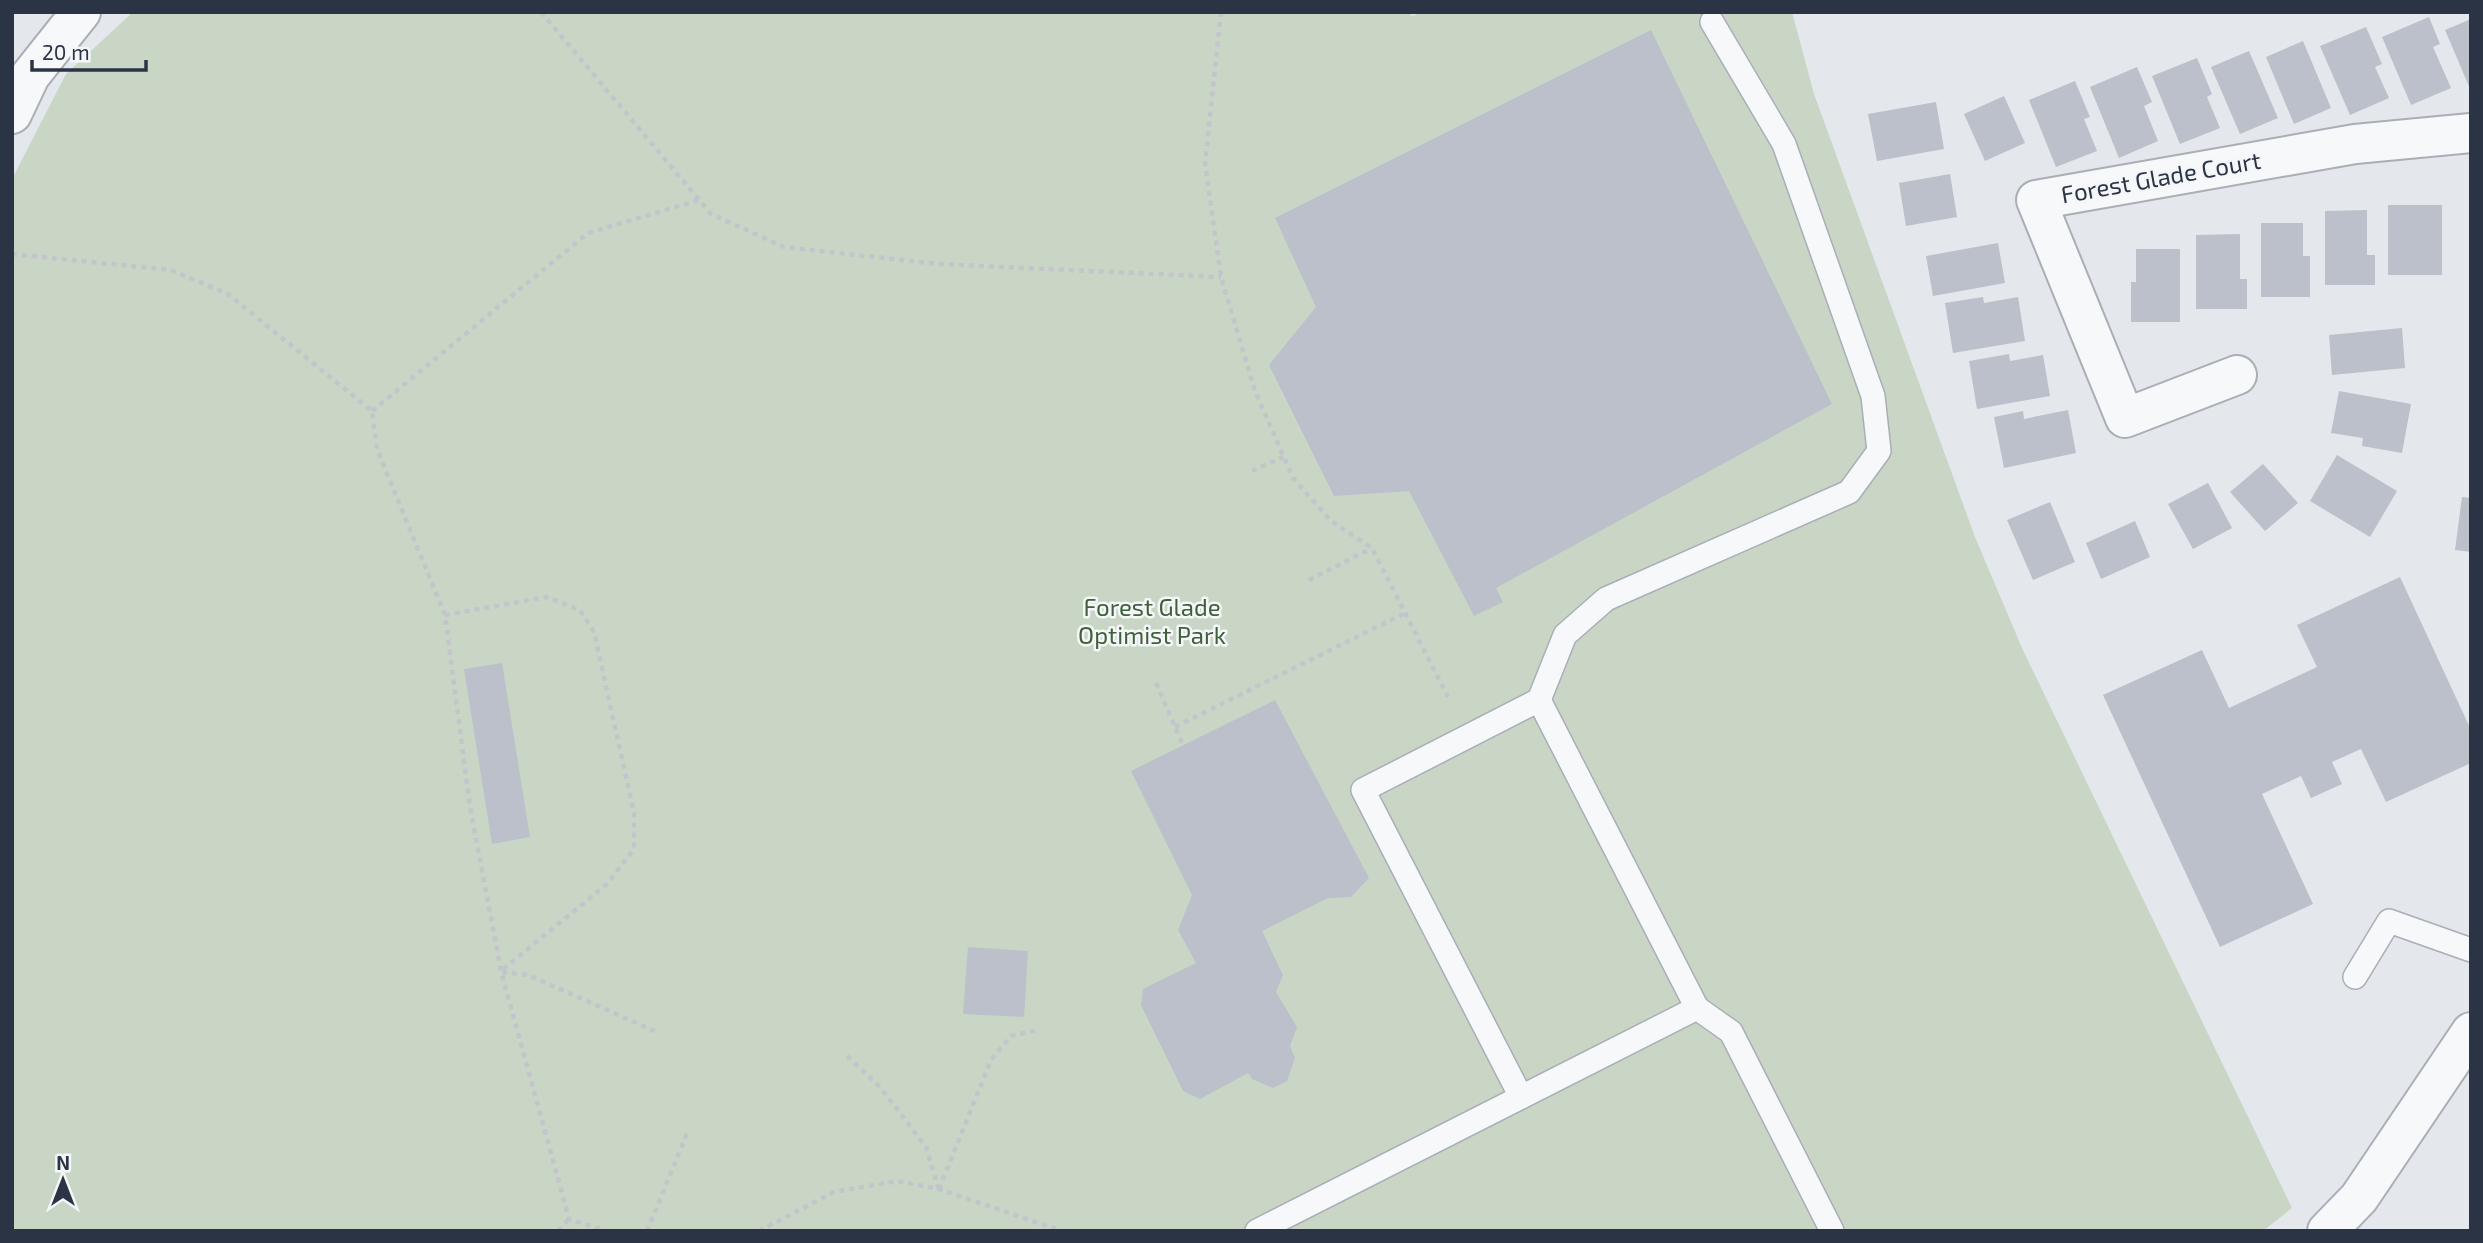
<svg xmlns="http://www.w3.org/2000/svg" width="2483" height="1243" viewBox="0 0 2483 1243" font-family="'Exo 2',sans-serif">
<style>
.green{fill:#c9d6c5}
.building{fill:#bbc0ca}
.lines{fill:none;stroke-linecap:round;stroke-linejoin:round}
.service-casing{stroke:#a9aeb7;stroke-width:26}
.minor-casing{stroke:#a9aeb7;stroke-width:42}
.tertiary-casing{stroke:#a9aeb7;stroke-width:42}
.path{stroke:#c2c5cb;stroke-width:4.5;stroke-dasharray:5 5;stroke-linecap:butt}
.service{stroke:#f7f8fa;stroke-width:23}
.minor{stroke:#f7f8fa;stroke-width:38}
.tertiary{stroke:#f7f8fa;stroke-width:38}
.labels{text-anchor:middle;stroke-width:5;stroke-linejoin:round;paint-order:stroke}
.street-label{font-size:24px;fill:#2b3445;stroke:#f4f6f9}
.park-label{font-size:24px;fill:#3f6138;stroke:#f4f6f9}
</style>
<rect width="100%" height="100%" fill="#e4e7ec"/>
<polygon class="green" points="133,12 1408,12 1412,16 1423,12 1792,12 1814,94 1975,537 2022,648 2292,1208 2263,1231 12,1231 12,179 66,74"/>
<g class="building">
<polygon points="2429,17 2440,44 2433,47 2451,88 2411,105 2382,37"/>
<polygon points="2471,19 2471,91 2445,30"/>
<polygon points="2366,27 2382,64 2375,67 2389,98 2350,115 2320,46"/>
<polygon points="1651,30 1832,404 1496,588 1503,602 1474,616 1409,491 1334,496 1269,365 1316,307 1275,218"/>
<polygon points="2303,41 2331,108 2294,124 2266,57"/>
<polygon points="2249,51 2278,118 2240,134 2211,67"/>
<polygon points="2197,58 2212,94 2207,97 2220,128 2180,144 2152,76"/>
<polygon points="2137,67 2152,102 2144,106 2158,141 2119,158 2090,87"/>
<polygon points="2075,81 2090,117 2084,119 2097,151 2056,167 2029,100"/>
<polygon points="2004,96 2025,143 1985,161 1964,114"/>
<polygon points="1936,102 1944,149 1877,161 1868,114"/>
<polygon points="1950,174 1957,217 1906,226 1899,183"/>
<rect x="2388" y="205" width="54" height="70"/>
<polygon points="2367,210 2367,255 2375,255 2375,285 2325,285 2325,211"/>
<polygon points="2261,223 2303,223 2303,256 2310,256 2310,297 2261,297"/>
<polygon points="2240,234 2240,279 2247,279 2247,309 2196,309 2196,235"/>
<polygon points="1998,243 2005,283 1933,296 1926,256"/>
<polygon points="2136,249 2180,249 2180,322 2131,322 2131,282 2136,282"/>
<polygon points="1983,297 1984,303 2018,297 2025,341 1953,353 1945,303"/>
<polygon points="2402,328 2405,368 2332,375 2329,335"/>
<polygon points="2009,354 2010,361 2043,355 2050,396 1977,409 1969,361"/>
<polygon points="2339,391 2411,404 2402,453 2362,446 2363,438 2331,433"/>
<polygon points="2068,410 2076,453 2004,468 1994,417 2023,411 2024,419"/>
<polygon points="2337,455 2397,491 2370,537 2310,501"/>
<polygon points="2263,464 2298,503 2265,531 2230,492"/>
<polygon points="2208,483 2232,528 2193,549 2168,504"/>
<polygon points="2462,497 2471,498 2471,552 2455,550"/>
<polygon points="2050,502 2075,562 2033,580 2007,520"/>
<polygon points="2135,521 2150,557 2101,579 2086,543"/>
<polygon points="2400,577 2471,730 2471,763 2386,802 2361,749 2332,762 2342,784 2311,798 2301,776 2262,794 2313,904 2220,947 2103,695 2202,650 2229,708 2317,667 2297,625"/>
<polygon points="502,663 530,837 492,844 464,669"/>
<polygon points="1275,700 1369,878 1351,897 1328,898 1262,931 1283,975 1276,992 1297,1027 1290,1046 1295,1058 1287,1081 1273,1088 1252,1079 1248,1073 1200,1099 1183,1091 1141,1005 1143,989 1196,963 1178,930 1192,895 1131,771"/>
<polygon points="968,947 1028,951 1024,1017 963,1014"/>
</g>
<g class="lines">
<g class="service-casing">
<g id="service">
<polyline points="1539,700 1565,635 1606,599 1849,492 1879,451 1873,396 1784,144 1712,22"/>
<polyline points="2355,977 2389,921 2471,950"/>
<polyline points="1521,1097 1363,790 1539,700 1697,1008"/>
<polyline points="1257,1231 1697,1008 1731,1032 1832,1231"/>
</g>
</g>
<g class="minor-casing">
<g id="minor">
<polyline points="12,114 30,76 81,12"/>
<polyline points="2237,375 2125,418 2036,200 2355,144 2471,133"/>
</g>
</g>
<g class="tertiary-casing">
<polyline id="tertiary" points="2327,1231 2359,1198 2471,1032"/>
</g>
<g class="path">
<polyline points="541,12 711,214 784,247 938,264 1221,277"/>
<polyline points="1221,12 1205,163 1221,277 1255,391 1293,478 1331,521 1372,548 1448,697"/>
<polyline points="12,254 171,270 228,294 372,411 377,449 445,615 470,807 501,971 569,1219 606,1231"/>
<polyline points="372,411 588,233 699,200"/>
<polyline points="1252,471 1283,457"/>
<polyline points="1309,580 1372,548"/>
<polyline points="445,615 546,597 580,610 594,632 634,813 634,849 607,884 501,971"/>
<polyline points="1156,683 1183,745"/>
<polyline points="1175,727 1405,613"/>
<polyline points="502,972 528,975 657,1032"/>
<polyline points="847,1056 880,1087 926,1147 938,1188"/>
<polyline points="939,1189 991,1060 1011,1036 1038,1030"/>
<polyline points="558,1231 569,1219"/>
<polyline points="647,1231 688,1131"/>
<polyline points="759,1231 834,1192 897,1181 939,1189 1062,1231"/>
</g>
<use href="#service" class="service"/>
<use href="#minor" class="minor"/>
<use href="#tertiary" class="tertiary"/>
</g>
<g class="labels">
<g class="street-label">
<text transform="translate(2161 178) rotate(-10)" y="8">Forest Glade Court</text>
</g>
<g class="park-label">
<text x="1152" y="616">Forest Glade<tspan x="1152" dy="28">Optimist Park</tspan></text>
</g>
</g>
<rect width="2483" height="1243" fill="none" stroke="#2b3445" stroke-width="28"/>
<g transform="translate(63 1180)" stroke="#f4f6f9" stroke-width="5" paint-order="stroke">
<path d="M0-5L12 26L0 18L-12 26Z" fill="#2b3445"/>
<text y="-10" font-size="19" font-weight="bold" text-anchor="middle" fill="#2b3445">N</text>
</g>
<path d="M32 60v10h114v-10" fill="none" stroke="#2b3445" stroke-width="3.5"/>
<text x="42" y="60" font-size="21" fill="#2b3445" stroke="#f4f6f9" stroke-width="5" paint-order="stroke">20 m</text>
</svg>
